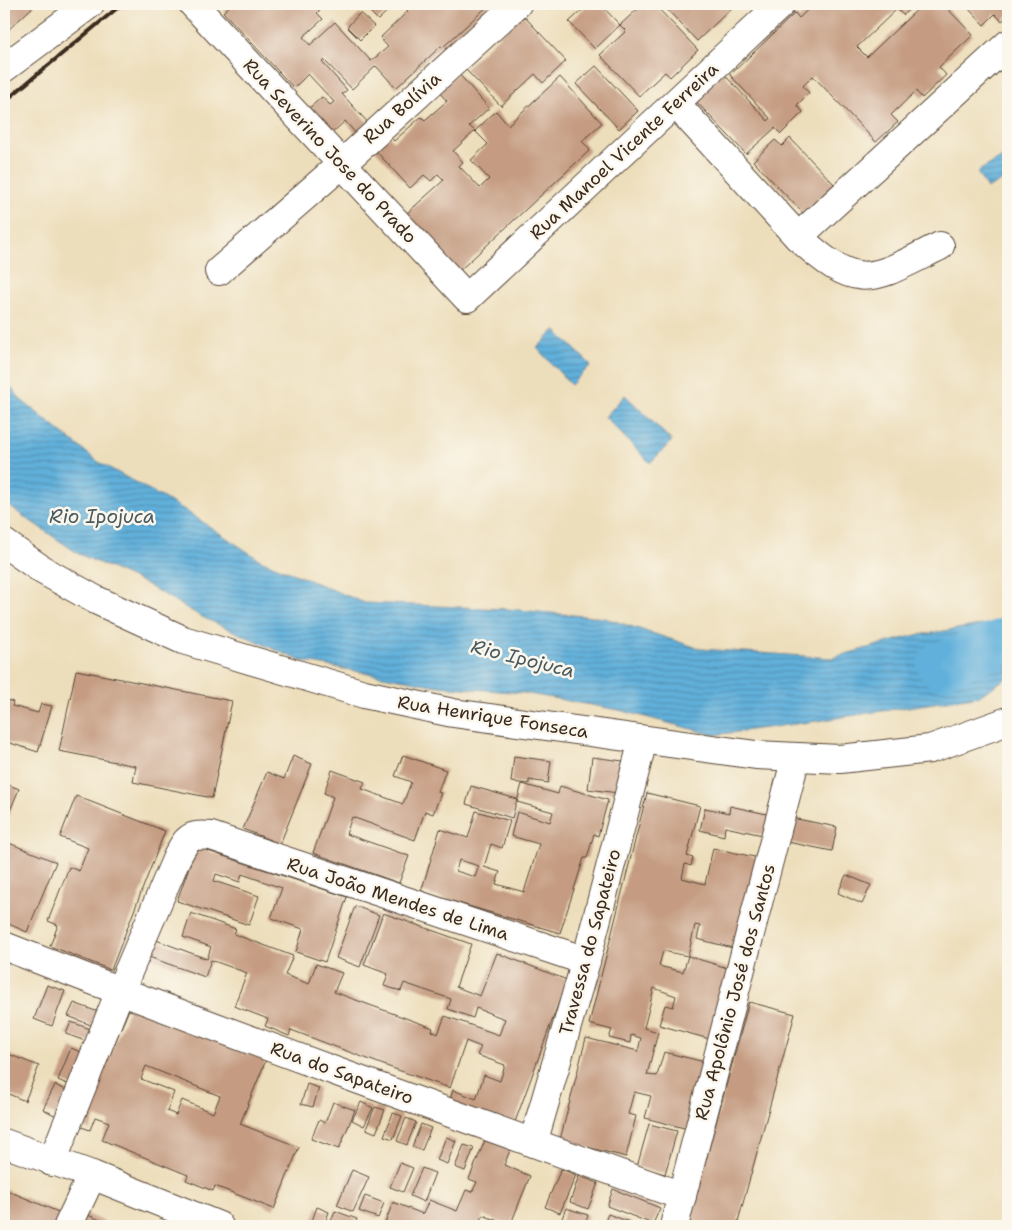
<svg xmlns="http://www.w3.org/2000/svg" width="1012" height="1230" viewBox="0 0 1012 1230" font-family="'Shantell Sans',sans-serif">
<style>
.water{fill:url(#water-rules);stroke:#4e6d7c}
.lines{fill:none;stroke-linecap:round;stroke-linejoin:round}
.river{stroke:#61b0db;stroke-width:46}
.building{fill:#c59c82;fill-rule:evenodd}
.minor-casing{stroke:#564536;stroke-width:30}
.major-casing{stroke:#564536;stroke-width:30}
.minor{stroke:#fff;stroke-width:28}
.major{stroke:#fff;stroke-width:28}
.rail{stroke:#3b2a1e;stroke-width:4}
.labels{text-anchor:middle;stroke-width:5;stroke-linejoin:round;paint-order:stroke}
.street-label{font-size:18px;fill:#3b2a1e;stroke:#fbf7ec}
.water-label{font-size:19px;font-style:italic;fill:#485960;stroke:#fbf7ec}
</style>
<defs>
<pattern id="water-rules" width="6" height="5" patternUnits="userSpaceOnUse" patternTransform="scale(1.25)"><rect width="6" height="5" fill="#61b0db"/><path d="M0 2.5h6" fill="none" stroke="#518fb1"/></pattern>
</defs>
<rect width="100%" height="100%" fill="#fbf7ec"/>
<filter id="ink" filterUnits="userSpaceOnUse"><feTurbulence type="fractalNoise" baseFrequency=".02" numOctaves="2"/><feDisplacementMap in="SourceGraphic" scale="10" xChannelSelector="R" yChannelSelector="G"/><feConvolveMatrix kernelMatrix="1 2 1 2 8 2 1 2 1" color-interpolation-filters="sRGB"/></filter>
<filter id="wash" filterUnits="userSpaceOnUse"><feTurbulence type="fractalNoise" baseFrequency=".0096" numOctaves="4" result="noise"/><feDisplacementMap in="SourceGraphic" scale="20" xChannelSelector="R" yChannelSelector="G"/><feGaussianBlur stdDeviation="1.12" result="paint"/><feColorMatrix in="noise" values="0 0 0 0 0 0 0 0 0 0 0 0 0 0 0 0 0 1.4 0 .05"/><feComposite in="paint" operator="in"/></filter>
<g filter="url(#wash)">
<rect width="100%" height="100%" fill="#eddebb"/>
<g class="water">
<polygon points="1008,154 1008,177 987,189 977,172"/>
<polygon points="555,330 591,365 571,385 537,348"/>
<polygon points="4,378 21,400 97,461 183,509 260,560 365,603 507,609 605,618 701,649 831,658 912,636 988,624 1008,662 1008,677 979,696 817,721 714,735 619,710 524,693 438,686 301,661 202,617 144,583 79,554 4,503"/>
<polygon points="625,395 672,441 650,463 605,417"/>
</g>
<g class="lines">
<polyline class="river" points="940,665 1008,640"/>
</g>
<g id="blocks">
<g class="building">
<polygon points="4,4 36,4 6,32 4,29"/>
<polygon points="232,4 327,4 317,13 323,19 303,37 310,45 335,22 371,61 388,47 380,38 408,11 401,4 490,4 442,48 441,46 396,88 376,66 352,89 324,60 322,62 347,90 342,94 370,125 358,136 345,121 331,134 308,109 322,97 330,105 334,102 308,74 294,88 223,12"/>
<polygon points="362,4 395,4 378,20"/>
<polygon points="589,4 600,4 620,25 595,49 569,22"/>
<polygon points="643,4 654,4 698,50 670,77 665,72 639,96 600,55 626,31 620,25"/>
<polygon points="662,4 736,4 697,41"/>
<polygon points="814,4 893,4 897,9 857,47 867,57 923,4 943,4 973,35 939,67 946,75 922,98 916,91 891,115 898,122 876,142 813,76 803,86 809,93 797,105 803,112 781,134 775,128 746,154 690,95 718,68 768,121 770,118 730,75 795,13 799,18"/>
<polygon points="902,4 916,4 903,15 897,9"/>
<polygon points="964,4 1008,4 1008,15 1002,21 995,14 984,25"/>
<polygon points="360,13 374,26 360,40 347,27"/>
<polygon points="522,14 566,61 543,83 535,74 501,106 465,69"/>
<polygon points="596,66 638,111 619,129 576,84"/>
<polygon points="458,73 489,108 469,126 475,131 453,151 463,162 459,166 480,188 489,179 471,160 488,144 475,131 496,111 508,125 560,77 602,123 582,141 590,150 459,271 406,214 444,180 438,174 431,181 424,175 410,188 374,149 388,135 394,141 421,117 425,120 447,101 438,91"/>
<polygon points="790,138 834,184 803,213 753,161 775,140 782,146"/>
<polygon points="76,670 232,701 212,798 133,782 136,766 59,751"/>
<polygon points="4,699 13,702 12,706 38,713 41,704 52,706 38,752 4,741"/>
<polygon points="403,755 446,770 438,792 441,793 433,814 425,811 415,840 352,817 346,834 409,856 399,883 313,853 333,797 324,793 332,770 365,782 362,789 403,804 411,782 395,776"/>
<polygon points="293,756 312,764 280,844 243,829 267,772 284,779"/>
<polygon points="514,756 551,761 548,783 529,780 529,784 511,782"/>
<polygon points="592,757 623,761 618,793 588,789"/>
<polygon points="4,783 19,789 7,818 4,817"/>
<path d="M522,784L558,794L560,786L608,800L598,836L594,834L587,858H584L560,933L421,892L440,829L468,838L476,811L510,821L502,848L491,844L484,867L500,872L496,884L524,892L539,844L511,836L517,812L550,822L553,812L517,802ZM459,860L479,866L475,877L456,871Z"/>
<polygon points="471,786 517,799 512,818 466,804"/>
<polygon points="647,793 700,806 687,856 693,858 691,866 685,864 682,878 705,884 713,848 759,858 737,949 697,939 700,926 695,925 688,956 663,951 659,966 683,972 688,956 734,970 713,1040 659,1025 665,1005 673,1007 676,996 654,988 644,1028 658,1032 647,1075 657,1076 664,1052 709,1063 692,1130 645,1118 651,1096 634,1092 628,1114 636,1116 626,1157 560,1140 586,1038 638,1051 641,1038 631,1035 630,1043 609,1038 612,1030 589,1024"/>
<polygon points="76,796 165,831 111,970 50,946 58,925 48,921 69,867 79,871 88,848 60,837"/>
<polygon points="730,806 771,815 767,836 725,827 724,836 700,830 705,808 729,813"/>
<polygon points="792,818 837,827 832,851 787,842"/>
<polygon points="4,841 56,862 27,932 4,922"/>
<polygon points="196,847 347,897 325,962 296,952 303,929 271,918 282,888 242,874 240,882 216,874 214,881 259,896 249,925 177,901"/>
<polygon points="846,875 871,885 862,904 838,893"/>
<polygon points="355,906 379,915 360,967 336,958"/>
<polygon points="191,913 236,929 234,934 293,956 285,975 309,984 316,964 342,973 334,992 433,1028 432,1031 438,1034 445,1016 499,1035 505,1019 476,1008 473,1018 448,1009 451,999 404,983 401,991 384,986 388,974 364,965 383,913 471,944 456,987 480,996 497,953 567,980 515,1122 448,1105 453,1090 476,1099 484,1075 500,1081 505,1065 477,1055 481,1047 466,1041 450,1088 389,1067 291,1030 289,1036 265,1026 268,1019 234,1006 247,973 211,960 205,977 149,957 156,940 207,959 211,947 183,937"/>
<polygon points="47,985 65,991 52,1026 34,1019"/>
<polygon points="749,1002 795,1014 737,1225 732,1224 732,1226 688,1226"/>
<polygon points="74,1003 101,1013 96,1027 68,1016"/>
<path d="M130,1007L266,1060L240,1124L299,1147L274,1209L215,1186L213,1191L186,1180L188,1175L102,1140L109,1122L95,1117L90,1130L76,1125L107,1050L111,1052ZM146,1066L220,1096L213,1113L182,1100L176,1115L167,1111L174,1092L141,1079Z"/>
<polygon points="71,1022 93,1030 88,1042 66,1034"/>
<polygon points="71,1048 90,1056 76,1088 58,1080"/>
<polygon points="8,1054 39,1066 25,1101 4,1092 4,1065"/>
<polygon points="307,1084 319,1088 313,1107 301,1104"/>
<polygon points="55,1085 73,1093 60,1118 43,1109"/>
<polygon points="333,1102 355,1110 339,1149 311,1139 319,1120 325,1123"/>
<polygon points="361,1102 373,1108 364,1126 352,1120"/>
<polygon points="375,1107 385,1110 376,1133 366,1129"/>
<polygon points="393,1113 402,1116 393,1139 384,1136"/>
<polygon points="406,1118 416,1122 407,1145 397,1141"/>
<polygon points="421,1124 431,1128 422,1150 412,1147"/>
<polygon points="649,1124 677,1131 665,1174 637,1167"/>
<polygon points="446,1137 456,1141 447,1164 437,1160"/>
<polygon points="486,1138 511,1148 504,1165 530,1176 510,1226 483,1215 479,1226 384,1226 393,1202 423,1214 429,1200 457,1211 466,1190 472,1192 477,1182 469,1179"/>
<polygon points="464,1145 474,1148 465,1171 455,1167"/>
<polygon points="400,1163 413,1168 403,1192 390,1187"/>
<polygon points="422,1168 435,1173 424,1202 410,1196"/>
<polygon points="561,1169 576,1175 560,1213 545,1207"/>
<polygon points="352,1170 369,1177 353,1212 337,1205"/>
<polygon points="579,1176 598,1183 588,1209 570,1202"/>
<polygon points="4,1189 63,1214 57,1226 4,1226"/>
<polygon points="613,1189 660,1208 653,1224 607,1206"/>
<polygon points="365,1196 384,1203 378,1218 359,1211"/>
<polygon points="317,1207 329,1212 324,1226 310,1226"/>
<polygon points="566,1208 588,1215 585,1226 559,1226"/>
<polygon points="335,1211 357,1219 354,1226 329,1226"/>
<polygon points="80,1212 116,1226 74,1226"/>
<polygon points="608,1214 640,1226 603,1226"/>
</g>
</g>
</g>
<g filter="url(#ink)">
<use href="#blocks" fill-opacity="0" stroke="#564536" stroke-width="1"/>
<g class="lines">
<g class="minor-casing">
<g id="minor">
<polyline points="193,4 467,298 781,4"/>
<path d="M676,104L798,237C860,294 871,280 940,246"/>
<polyline points="798,237 1008,44"/>
<polyline points="219,271 343,163 517,4"/>
<polyline points="4,543 44,571 96,600 183,640 364,694 453,713 756,755 840,759 930,749 1008,721"/>
<path d="M4,946C228,1034 455,1115 682,1196"/>
<polyline points="4,1143 92,1175 219,1226"/>
<polyline points="533,1143 586,961 643,740"/>
<path d="M52,1162L120,991L177,857C187,838 189,834 211,836L586,961"/>
<polyline points="68,1226 92,1175"/>
<polyline points="674,1226 796,757"/>
</g>
</g>
<g class="major-casing">
<polyline id="major" points="4,68 90,4"/>
</g>
<use href="#minor" class="minor"/>
<use href="#major" class="major"/>
<polyline class="rail" points="4,102 122,4"/>
</g>
</g>
<g class="labels">
<g class="street-label">
<text transform="translate(402 108) rotate(-42)" y="6">Rua Bolívia</text>
<text transform="translate(330 151) rotate(47)" y="6">Rua Severino Jose do Prado</text>
<text transform="translate(624 151) rotate(-43)" y="6">Rua Manoel Vicente Ferreira</text>
<text transform="translate(493 717) rotate(9)" y="6">Rua Henrique Fonseca</text>
<text transform="translate(398 899) rotate(18)" y="6">Rua João Mendes de Lima</text>
<text transform="translate(590 942) rotate(-75)" y="6">Travessa do Sapateiro</text>
<text transform="translate(735 992) rotate(-75)" y="6">Rua Apolônio José dos Santos</text>
<text transform="translate(342 1073) rotate(20)" y="6">Rua do Sapateiro</text>
</g>
<g class="water-label">
<text x="102" y="523">Rio Ipojuca</text>
<text transform="translate(523 658) rotate(14)" y="7">Rio Ipojuca</text>
</g>
</g>
<rect width="1012" height="1230" fill="none" stroke="#fbf7ec" stroke-width="20"/>
</svg>
